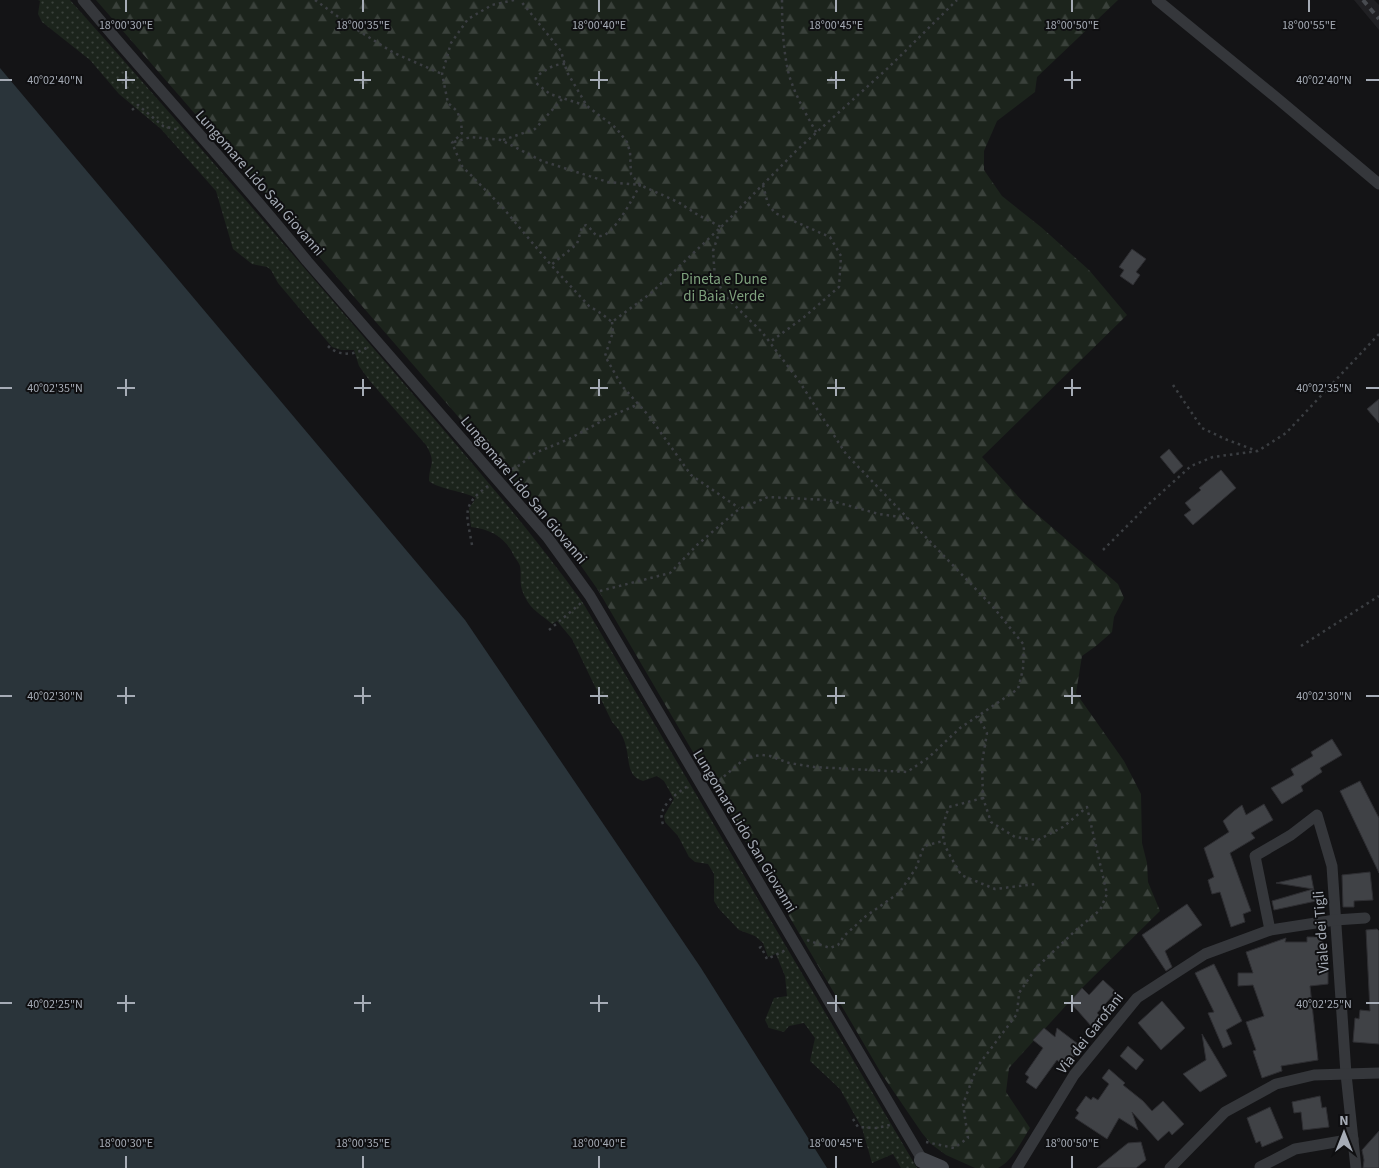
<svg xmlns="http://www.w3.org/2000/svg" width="1379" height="1168" viewBox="0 0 1379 1168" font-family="'Source Sans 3',sans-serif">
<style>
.built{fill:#202023}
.grass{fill:url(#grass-dots)}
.forest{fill:url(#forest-firs)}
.water{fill:#2a343a}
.building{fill:#404246;stroke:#2e2e32}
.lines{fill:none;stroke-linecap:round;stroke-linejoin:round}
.path{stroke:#3b3e42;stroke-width:2.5;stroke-dasharray:2.5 4;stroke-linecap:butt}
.street{stroke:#35373b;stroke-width:11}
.secondary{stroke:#43464b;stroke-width:16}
.rail{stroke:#484b50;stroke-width:4;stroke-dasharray:6 5;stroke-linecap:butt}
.ticks{fill:none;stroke:#a6acb6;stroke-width:2}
.labels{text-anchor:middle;stroke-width:4;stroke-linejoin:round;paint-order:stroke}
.street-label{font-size:15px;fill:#a6acb6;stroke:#0f0f11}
.park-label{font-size:15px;fill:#7ea17d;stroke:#0f0f11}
.ticks-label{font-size:12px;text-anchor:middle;fill:#a6acb6;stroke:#0f0f11;stroke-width:4;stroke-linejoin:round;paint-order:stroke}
</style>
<defs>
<pattern id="grass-dots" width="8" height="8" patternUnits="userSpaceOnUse" patternTransform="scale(1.25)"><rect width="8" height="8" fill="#1c241c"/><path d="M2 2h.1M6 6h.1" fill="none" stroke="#3a413b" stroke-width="1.8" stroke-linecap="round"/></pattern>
<pattern id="forest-firs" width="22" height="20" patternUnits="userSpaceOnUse" patternTransform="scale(1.25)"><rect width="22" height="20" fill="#1c241c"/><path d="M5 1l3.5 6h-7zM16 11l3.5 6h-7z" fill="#3a413b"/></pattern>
</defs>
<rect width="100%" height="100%" fill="#141416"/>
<polygon class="built" points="1354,0 1374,0 1379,5 1379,30"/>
<path class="grass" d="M38,0H70C175,118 278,237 381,357C450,438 521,517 583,603L917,1168H901L893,1154L872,1163L862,1128L840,1089L810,1061L815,1038L804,1023L789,1026L784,1032L769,1028L765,1020L774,998L787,996L785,976L776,954L768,957L763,943L755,936L739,930L719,909L714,901V874L708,864L695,862L689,857L678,836L665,822L664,816L674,799L664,781L657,776L643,781C626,776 630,760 626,747C624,737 619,729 612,722L572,639L557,621L552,624C542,615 531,610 525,597C518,583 522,578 520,566C519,563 516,559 514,556C506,538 491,529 471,527L469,508L476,498C463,491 438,489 429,481C429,463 437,464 426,445L369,380L359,366L354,350H341L332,347L278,283L271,270L267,267L252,264L233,249L216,191L161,129L119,94L90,60L42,22L38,14L40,1Z"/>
<path class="forest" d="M96,0H1118L1037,77L1035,92L997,121L984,151V170L1002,196L1041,227L1089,270L1127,315L982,457L1025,504L1118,584L1124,598L1114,617L1112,632L1096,646L1082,656L1076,693L1124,761L1141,794L1142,843L1147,863L1148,882L1160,911L1082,988L1009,1068L1006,1092L1030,1128C1021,1142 1013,1160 998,1168H975L946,1155L931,1144L922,1133L881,1073L598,590L577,560L545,516L495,459Z"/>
<polygon class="water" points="0,68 465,620 701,968 827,1168 0,1168"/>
<g class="building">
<polygon points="1132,249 1146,259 1136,272 1140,275 1133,285 1120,276 1124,270 1119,267"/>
<polygon points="1379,399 1379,423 1367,409"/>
<polygon points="1169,449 1183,466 1174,474 1160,457"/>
<polygon points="1221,470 1236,488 1193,525 1184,515 1191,510 1185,503 1201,490 1199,488"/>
<polygon points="1332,739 1342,755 1320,768 1322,772 1301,786 1303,791 1282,804 1271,788 1294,775 1291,769 1313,756 1311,752"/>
<polygon points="1360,781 1379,818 1379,873 1340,791"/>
<polygon points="1264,804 1273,820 1251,833 1255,838 1230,853 1251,911 1243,914 1245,922 1231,927 1220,892 1212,894 1208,880 1214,877 1204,848 1229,832 1223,821 1234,811 1242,805 1246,815"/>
<polygon points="1370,872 1373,900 1354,901 1354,907 1343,907 1342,875"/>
<polygon points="1311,875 1316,901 1274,910 1272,901 1313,889 1276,883"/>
<polygon points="1187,904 1202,925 1165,951 1172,967 1166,971 1142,935"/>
<polygon points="1377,929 1379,931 1379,1044 1353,1042 1355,1018 1359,1019 1360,1010 1370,1011 1366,930"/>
<polygon points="1307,937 1322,937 1323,950 1328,950 1328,984 1310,986 1318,1060 1281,1066 1282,1071 1262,1078 1253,1051 1256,1050 1246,1022 1264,1016 1253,985 1238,986 1238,973 1253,973 1246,952 1286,938 1285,942 1307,942"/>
<polygon points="1214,964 1242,1021 1226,1030 1232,1044 1223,1048 1208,1013 1214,1012 1195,973"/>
<polygon points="1103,980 1116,992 1097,1013 1101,1017 1092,1027 1070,1002 1082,988 1089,995"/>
<polygon points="1162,1001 1185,1028 1161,1050 1138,1023"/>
<polygon points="1044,1028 1055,1037 1057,1028 1082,1047 1065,1067 1057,1060 1036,1089 1026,1082 1029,1077 1025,1074 1043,1048 1033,1040"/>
<polygon points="1202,1034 1227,1076 1200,1092 1183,1074 1206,1060"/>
<polygon points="1128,1046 1144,1060 1136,1070 1120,1056"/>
<polygon points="1109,1069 1125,1083 1123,1085 1143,1101 1152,1111 1163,1101 1184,1124 1172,1135 1169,1131 1158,1141 1132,1112 1138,1130 1119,1118 1107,1139 1075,1118 1079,1113 1076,1110 1086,1096 1091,1100 1093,1097 1098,1100 1109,1084 1102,1078"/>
<polygon points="1320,1096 1322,1108 1326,1107 1329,1127 1303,1130 1301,1112 1294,1113 1292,1102"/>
<polygon points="1270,1107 1283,1138 1262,1147 1260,1141 1256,1143 1247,1118"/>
<polygon points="1379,1131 1379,1168 1363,1168 1364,1160 1362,1150"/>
<polygon points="1141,1142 1146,1160 1136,1168 1097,1168 1128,1143"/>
</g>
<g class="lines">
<g class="path">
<polyline points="315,0 351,26 394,53 442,74"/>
<polyline points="514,0 492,5 468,19 451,43 442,74 448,103 457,111 461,121 462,133 452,143 462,166 504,209 551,265 589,306 602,314 612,322 651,293 721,227 698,215 678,202 640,185 631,174 630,152 627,142 616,128 587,106 567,72 561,51 520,0"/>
<path d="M782,0C782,25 783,50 789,75C795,95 806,114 816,132"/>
<path d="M565,64C553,64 545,70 536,77V83L550,94L587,106"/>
<polyline points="132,110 138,105 163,126 179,130"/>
<polyline points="503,140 535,129 562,99"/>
<path d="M454,142L471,137L501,140L542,161L608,182L640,185C634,196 613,237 600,236C593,236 592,228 586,225L582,227L577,244L551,265"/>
<polyline points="763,185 768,204 775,213 830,237 841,256 839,287 803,318 770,342"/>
<polyline points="612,322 613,332 605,356 622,386 649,416 691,475 739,508"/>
<path d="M328,346C339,357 355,355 368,347"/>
<polyline points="1173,385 1202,428 1225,439 1257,451"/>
<polyline points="506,472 520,465 535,453 569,439 611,416 639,404"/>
<path d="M472,545C467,515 460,506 488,486"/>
<polyline points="1103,550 1150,503 1191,466 1213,457 1258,451 1286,433 1379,334"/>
<polyline points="600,591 670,573 697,545 739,509 768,497 828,500 879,514 907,518"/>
<polyline points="549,630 581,603"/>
<polyline points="1301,646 1379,596"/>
<polyline points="714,785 742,761 753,756 762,755 770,756 789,763 814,767 907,772 928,758 960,728 1018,689 1023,669 1024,645 994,608 846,454 799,381 762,332 727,298 715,278 713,251 721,227 797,150 888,68 957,0"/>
<path d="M983,798L949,807C936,841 946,847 961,875L995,889L1036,884"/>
<path d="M663,824C656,807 676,794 688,786"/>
<polyline points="807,940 830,948 838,945 844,936 866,916 899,893 916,868 924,846 943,841"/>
<polyline points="759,948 761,947 767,959 786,950"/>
<polyline points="853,1119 858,1127 876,1128 890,1125"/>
<polyline points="926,1142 954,1148 968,1138 963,1104 977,1067 1017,1014 1019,993 1036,968 1076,930 1100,910 1107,894 1087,807 1063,827 1038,840 1015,837 991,822 983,798 982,763 987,733 978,716"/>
</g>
<g class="street">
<path d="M83,0C156,88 235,171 307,261L548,538L590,596L926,1166"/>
<polyline points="1157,0 1278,99 1379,184"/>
<polyline points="1270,930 1255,856 1291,835 1317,815 1332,866 1346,1074 1356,1168"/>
<polyline points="1260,1167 1295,1149 1353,1139"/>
<polyline points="1017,1168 1074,1075 1137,998 1205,954 1270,930 1335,920 1365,918"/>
<polyline points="1170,1168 1225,1112 1276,1084 1314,1075 1379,1073"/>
</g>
<polyline class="secondary" points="922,1160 941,1168"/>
<polyline class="rail" points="1363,0 1379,19"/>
</g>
<path class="ticks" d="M126,0V12M363,0V12M599,0V12M836,0V12M1072,0V12M1309,0V12M126,71V89M363,71V89M599,71V89M836,71V89M1072,71V89M0,80H12M117,80H135M354,80H371M590,80H608M827,80H845M1064,80H1081M1366,80H1379M126,379V396M363,379V396M599,379V396M836,379V396M1072,379V396M0,388H12M117,388H135M354,388H371M590,388H608M827,388H845M1064,388H1081M1366,388H1379M126,687V704M363,687V704M599,687V704M836,687V704M1072,687V704M0,696H12M117,696H135M354,696H371M590,696H608M827,696H845M1064,696H1081M1366,696H1379M126,995V1012M363,995V1012M599,995V1012M836,995V1012M1072,995V1012M0,1003H12M117,1003H135M354,1003H371M590,1003H608M827,1003H845M1064,1003H1081M1366,1003H1379M126,1156V1168M363,1156V1168M599,1156V1168M836,1156V1168M1072,1156V1168"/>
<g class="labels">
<g class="street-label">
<text transform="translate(260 183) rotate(49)" y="5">Lungomare Lido San Giovanni</text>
<text transform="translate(524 490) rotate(50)" y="5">Lungomare Lido San Giovanni</text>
<text transform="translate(745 831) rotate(59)" y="5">Lungomare Lido San Giovanni</text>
<text transform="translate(1321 932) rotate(-94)" y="5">Viale dei Tigli</text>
<text transform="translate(1090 1033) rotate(-52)" y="5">Via dei Garofani</text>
</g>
<g class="park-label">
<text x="724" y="284">Pineta e Dune<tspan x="724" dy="17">di Baia Verde</tspan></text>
</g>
</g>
<g class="ticks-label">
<text x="126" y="29">18°00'30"E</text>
<text x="363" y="29">18°00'35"E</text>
<text x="599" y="29">18°00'40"E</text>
<text x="836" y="29">18°00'45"E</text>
<text x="1072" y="29">18°00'50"E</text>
<text x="1309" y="29">18°00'55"E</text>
<text x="55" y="84">40°02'40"N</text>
<text x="1324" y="84">40°02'40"N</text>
<text x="55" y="392">40°02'35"N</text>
<text x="1324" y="392">40°02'35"N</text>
<text x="55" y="700">40°02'30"N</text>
<text x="1324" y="700">40°02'30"N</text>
<text x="55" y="1008">40°02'25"N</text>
<text x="1324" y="1008">40°02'25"N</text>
<text x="126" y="1147">18°00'30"E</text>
<text x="363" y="1147">18°00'35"E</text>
<text x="599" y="1147">18°00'40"E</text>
<text x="836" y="1147">18°00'45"E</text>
<text x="1072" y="1147">18°00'50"E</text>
</g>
<g transform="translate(1344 1133)" stroke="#0f0f11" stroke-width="4" paint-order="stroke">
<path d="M0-4L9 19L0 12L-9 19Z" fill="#a6acb6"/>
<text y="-8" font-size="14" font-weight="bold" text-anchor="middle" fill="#a6acb6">N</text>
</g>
</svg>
